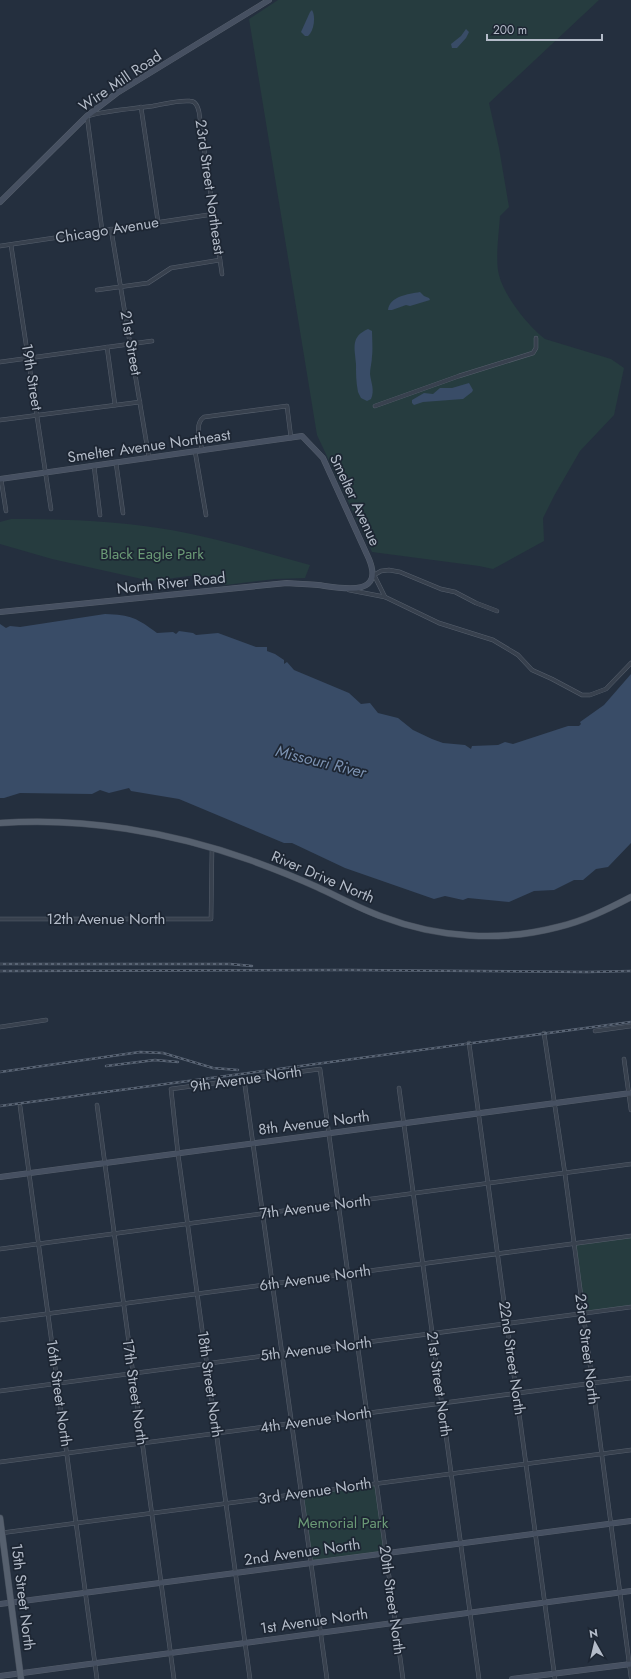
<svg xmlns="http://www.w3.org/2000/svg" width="631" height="1679" viewBox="0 0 631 1679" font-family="Jost,sans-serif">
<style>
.green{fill:#263c3f}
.water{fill:#394c67}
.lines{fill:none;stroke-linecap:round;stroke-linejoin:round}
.street-casing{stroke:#565f6c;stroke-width:4.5}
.secondary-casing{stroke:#565f6c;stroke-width:6}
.primary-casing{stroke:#414a57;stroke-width:7}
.street{stroke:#38414e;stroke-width:3.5}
.secondary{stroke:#465061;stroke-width:5}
.primary{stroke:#56606e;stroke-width:6}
.rail-casing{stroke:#5a6575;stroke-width:2.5}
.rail{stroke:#1d2633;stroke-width:1;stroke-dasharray:3;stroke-linecap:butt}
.labels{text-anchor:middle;stroke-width:3.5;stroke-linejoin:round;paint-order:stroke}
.street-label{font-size:15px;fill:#b4bcc9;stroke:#1d2633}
.park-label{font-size:15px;fill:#6b9a76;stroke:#1d2633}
.water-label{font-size:16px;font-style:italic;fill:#7c92b1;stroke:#1d2633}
</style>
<rect width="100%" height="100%" fill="#242f3e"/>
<g class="green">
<path d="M278,0H599L489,103L499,148L509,207L500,216C499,232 495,260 499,275C504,296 528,326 545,339L611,359L624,368L614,415L580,451L554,496L543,518L544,541L493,569L479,566L372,552L317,435L249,19Z"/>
<path d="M11,519C54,519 101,520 144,526C201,533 255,550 310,565L305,578L275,579L226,585L200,576H189L151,581L52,559L0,544V522Z"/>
<polygon points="631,1236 631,1307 582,1314 574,1244"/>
<polygon points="376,1483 385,1552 311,1562 302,1493"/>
</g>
<g class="water">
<path d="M312,10C316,16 314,31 308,36H305L301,32L310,12Z"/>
<polygon points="466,29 469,32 466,38 457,48 452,48 451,44 461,36"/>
<path d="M420,292L424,296L429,298L430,300L410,306L406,305L392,310H388C390,296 408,294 420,292Z"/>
<path d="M368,329L372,331C372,335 373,352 372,356C372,362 370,368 370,374C371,383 375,390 371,399L367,401L361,398L358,392C356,382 356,374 356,364C355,348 350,337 368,329Z"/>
<polygon points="469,383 473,390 472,392 463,399 423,402 414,405 412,403 412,400 424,393 433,394 440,388 452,388"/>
<path d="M105,614C131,615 137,618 157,633L173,632L176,634L179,631L193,633L196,635L218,633L256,647H267V651L275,654L284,660V664L287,662L294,670L349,693L361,704L370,703L378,713L398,718L413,730L432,739L443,743L465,745L471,749L472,746L498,745L505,742L513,744L568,726H579L581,724L580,722L604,705L631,674V843L608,867L596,869L583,880H574L554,890L534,891L509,902L468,898L463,900L445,896L434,899L345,868L292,843H284L179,799L131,791L129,788L109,793L100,790L92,794L20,793L4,798H0V624L6,628L10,626L20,627Z"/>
</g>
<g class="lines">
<g class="street-casing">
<g id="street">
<polyline points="141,107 158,222"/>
<polyline points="111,229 149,458"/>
<path d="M102,230L87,116C109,110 131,109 153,106C164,104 178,100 190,101C196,101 198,107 199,112L222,274"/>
<polyline points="11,245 51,509"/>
<polyline points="0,246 214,214"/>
<polyline points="97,290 148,283 171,268 220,260"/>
<polyline points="107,347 115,405"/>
<polyline points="0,362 152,341"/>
<polyline points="375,406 459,376 533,353 536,348 536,338"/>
<polyline points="0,420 140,402"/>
<path d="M202,450C200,439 194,424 204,417L287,406L291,438"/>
<polyline points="195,451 206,515"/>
<polyline points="116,463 123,513"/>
<polyline points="94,466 100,515"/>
<polyline points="1,479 6,511"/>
<polyline points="349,590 385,597 439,623 493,640 518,655 532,670 552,679 582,695 590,695 606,689 631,663"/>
<polyline points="385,597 374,575 381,571 389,570 400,572 441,589 455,592 476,603 497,611"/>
<polyline points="0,919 211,919 212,848"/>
<polyline points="0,1027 46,1020"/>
<polyline points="595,1031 631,1026"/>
<polyline points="544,1033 565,1174 631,1677"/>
<polyline points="469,1043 555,1679"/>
<polyline points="624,1059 631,1110"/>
<polyline points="244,1079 327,1679"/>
<polyline points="399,1088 479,1679"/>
<polyline points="97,1105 174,1679"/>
<polyline points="20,1106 97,1679"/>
<polyline points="0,1249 631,1164"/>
<polyline points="0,1320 631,1236"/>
<polyline points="0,1391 631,1307"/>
<polyline points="0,1462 631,1378"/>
<polyline points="1,1533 631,1450"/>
<polyline points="250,1679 178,1154 171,1089 320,1069 403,1679"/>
</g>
</g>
<g class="secondary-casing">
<g id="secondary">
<polyline points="0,202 87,116 117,93 269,0"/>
<path d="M0,479L302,436L323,458L369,559C385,598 341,588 318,585C308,584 298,584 287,583L0,612"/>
<polyline points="0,1177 631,1093"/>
<polyline points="0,1604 631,1521"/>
<polyline points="0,1676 631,1591"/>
<polyline points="512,1679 631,1664"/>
</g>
</g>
<g class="primary-casing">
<g id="primary">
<path d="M0,823C83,817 171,832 250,860C272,868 295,877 317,887C339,897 360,909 383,917C438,938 501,942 558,927C584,921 608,909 631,897"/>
<polyline points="0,1518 21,1679"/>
</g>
</g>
<use href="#street" class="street"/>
<use href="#secondary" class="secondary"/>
<use href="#primary" class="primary"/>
<g class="rail-casing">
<g id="rail">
<polyline points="0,964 230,964 252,966"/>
<polyline points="0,971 349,970 587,972 631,971"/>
<polyline points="106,1066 155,1060 178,1062"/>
<polyline points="0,1072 140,1052 163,1053 213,1068 238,1070"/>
<polyline points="0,1106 631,1022"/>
</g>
</g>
<use href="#rail" class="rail"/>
</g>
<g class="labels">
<g class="street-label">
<text transform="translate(120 81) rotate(-34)" y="5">Wire Mill Road</text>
<text transform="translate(210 187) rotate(82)" y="5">23rd Street Northeast</text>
<text transform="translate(107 230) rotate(-9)" y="5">Chicago Avenue</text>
<text transform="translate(131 343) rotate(80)" y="5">21st Street</text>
<text transform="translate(32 377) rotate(81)" y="5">19th Street</text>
<text transform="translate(149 446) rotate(-8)" y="5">Smelter Avenue Northeast</text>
<text transform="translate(355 500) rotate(65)" y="5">Smelter Avenue</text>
<text transform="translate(171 583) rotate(-6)" y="5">North River Road</text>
<text transform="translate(323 877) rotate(23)" y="5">River Drive North</text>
<text x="106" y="924">12th Avenue North</text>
<text transform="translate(246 1079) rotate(-8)" y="5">9th Avenue North</text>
<text transform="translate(314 1123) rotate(-7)" y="5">8th Avenue North</text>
<text transform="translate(315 1207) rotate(-7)" y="5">7th Avenue North</text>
<text transform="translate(315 1278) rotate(-8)" y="5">6th Avenue North</text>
<text transform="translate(316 1349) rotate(-7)" y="5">5th Avenue North</text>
<text transform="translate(587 1349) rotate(83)" y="5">23rd Street North</text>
<text transform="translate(512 1358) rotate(82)" y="5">22nd Street North</text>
<text transform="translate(210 1384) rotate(82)" y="5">18th Street North</text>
<text transform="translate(439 1384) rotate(82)" y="5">21st Street North</text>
<text transform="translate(135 1392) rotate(82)" y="5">17th Street North</text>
<text transform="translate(59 1393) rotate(82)" y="5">16th Street North</text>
<text transform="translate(316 1420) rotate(-8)" y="5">4th Avenue North</text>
<text transform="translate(315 1491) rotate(-8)" y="5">3rd Avenue North</text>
<text transform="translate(302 1552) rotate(-8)" y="5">2nd Avenue North</text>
<text transform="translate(23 1597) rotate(83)" y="5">15th Street North</text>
<text transform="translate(392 1600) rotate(82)" y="5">20th Street North</text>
<text transform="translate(314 1621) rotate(-8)" y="5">1st Avenue North</text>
</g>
<g class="park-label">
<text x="152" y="559">Black Eagle Park</text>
<text x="343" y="1528">Memorial Park</text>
</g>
<g class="water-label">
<text transform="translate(321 761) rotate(14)" y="6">Missouri River</text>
</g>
</g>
<g transform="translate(595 1643) rotate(352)" stroke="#1d2633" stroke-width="3" paint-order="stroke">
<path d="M0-3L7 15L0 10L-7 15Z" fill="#b4bcc9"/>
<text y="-6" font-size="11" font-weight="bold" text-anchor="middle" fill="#b4bcc9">N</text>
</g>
<path d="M487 34v6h115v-6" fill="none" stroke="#b4bcc9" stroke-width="2"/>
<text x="493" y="34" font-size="12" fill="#b4bcc9" stroke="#1d2633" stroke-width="3" paint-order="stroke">200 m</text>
</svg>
